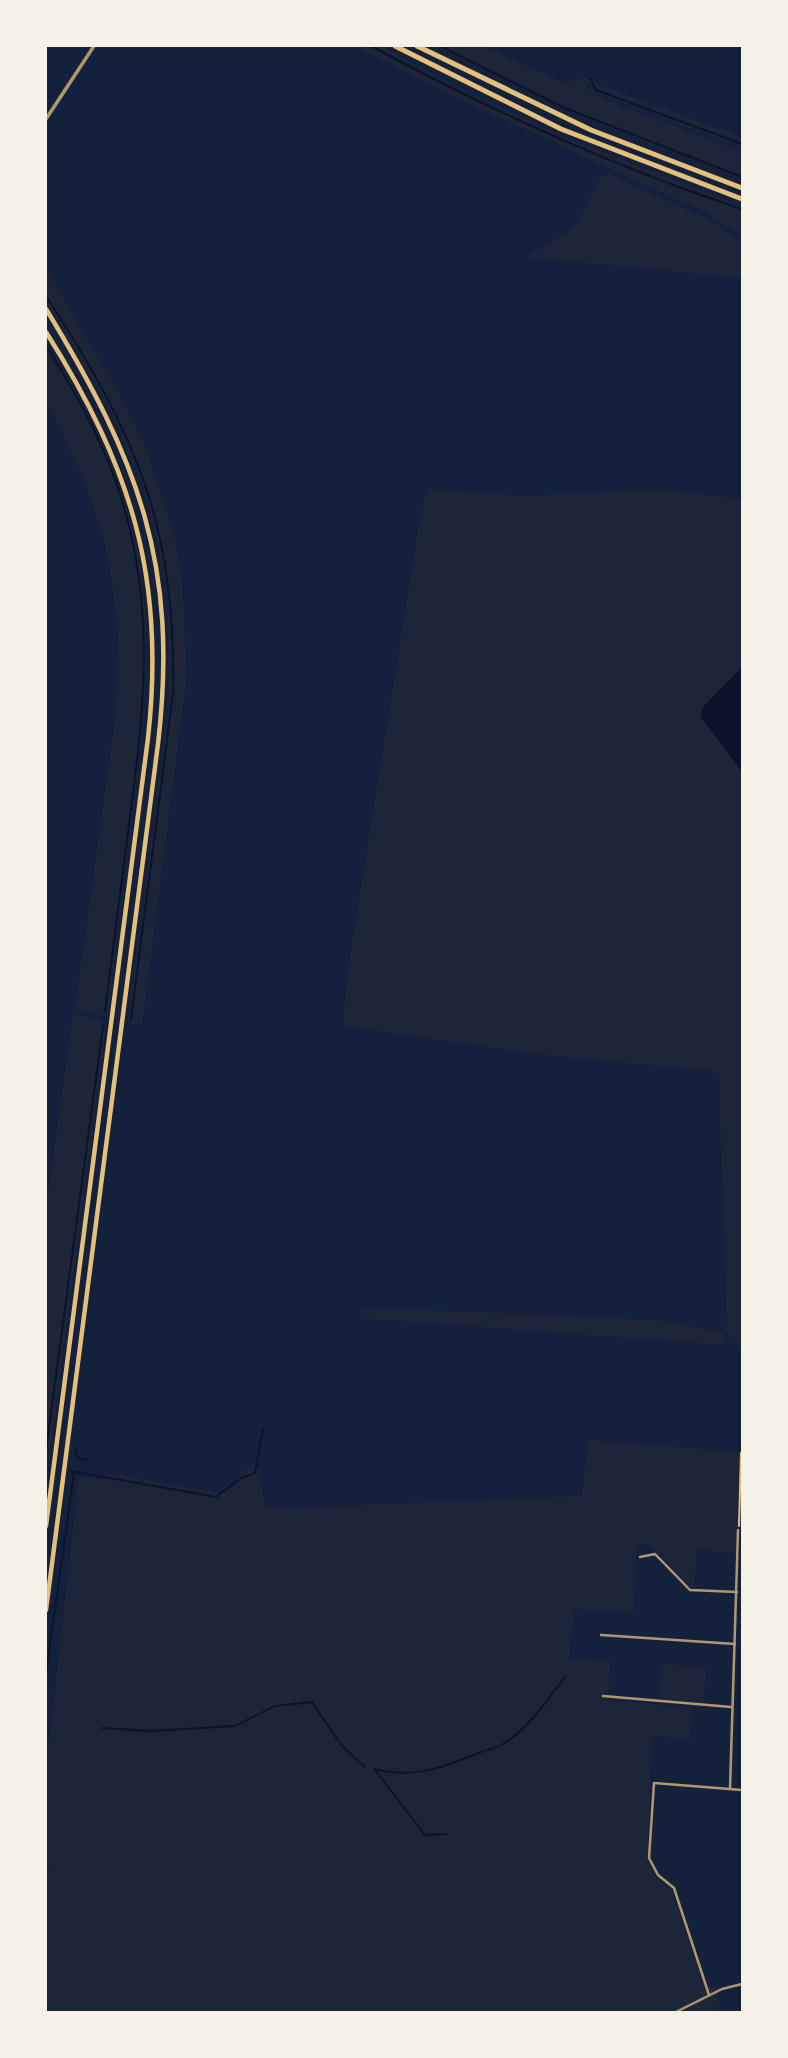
<svg xmlns="http://www.w3.org/2000/svg" width="788" height="2058" viewBox="0 0 788 2058" font-family="Quicksand,sans-serif">
<style>
.green{fill:#1d2539}
.water{fill:#0b132b}
.lines{fill:none;stroke-linecap:round;stroke-linejoin:round}
.stream{stroke:#0b132b;stroke-width:2}
.path{stroke:#e5c07b;stroke-width:2}
.minor{stroke:#b1986c;stroke-width:2.5}
.tertiary{stroke:#b1986c;stroke-width:3.5}
.primary{stroke:#e5c07b;stroke-width:4.5}
.motorway{stroke:#e5c07b;stroke-width:5}
</style>
<rect width="100%" height="100%" fill="#14213d"/>
<g class="green">
<polygon points="356,46 381,46 458,87 557,134 742,206 742,237 704,212 449,94"/>
<polygon points="435,46 482,46 564,83 592,76 597,84 742,137 742,148 598,93 585,80 587,88 595,96 742,152 742,179 590,120"/>
<path d="M608,174L712,221L742,243V278L526,257C576,229 576,229 600,177Z"/>
<polygon points="46,269 116,388 148,453 173,530 181,569 187,675 142,1026 128,1022 169,700 167,594 156,535 141,481 109,408 46,301"/>
<path d="M46,341C77,391 106,441 124,498C158,604 146,700 133,808C125,877 116,945 108,1014L103,1016L75,1008L115,720L118,637L112,580L103,536L83,476L46,399Z"/>
<polygon points="427,489 528,496 654,489 742,499 742,667 702,708 701,717 742,772 742,1354 740,1346 727,1332 719,1075 711,1071 535,1054 343,1026 347,975 419,524"/>
<polygon points="73,1013 101,1021 106,1026 49,1461 46,1461 46,1210"/>
<polygon points="363,1308 605,1317 660,1321 723,1332 727,1345 360,1318"/>
<polygon points="588,1440 740,1452 737,1553 697,1550 694,1587 691,1587 649,1545 637,1544 634,1611 575,1609 569,1658 610,1661 608,1700 692,1708 690,1739 652,1736 647,1860 654,1875 672,1890 704,1989 717,1985 720,2012 46,2012 46,1866 93,1885 46,1865 46,1767 79,1477 106,1479 107,1473 222,1494 252,1464 258,1469 265,1506 286,1508 582,1496"/>
<polygon points="661,1664 706,1667 704,1703 659,1699"/>
</g>
<polygon class="water" points="742,667 742,772 701,717 702,708"/>
<g class="lines">
<g class="stream">
<path d="M371,46C490,110 614,167 742,209"/>
<polyline points="440,46 565,108 742,177"/>
<polyline points="590,78 596,90 742,144"/>
<path d="M46,296C136,434 176,525 173,693L131,1019"/>
<path d="M46,345C78,397 108,449 124,507C155,615 144,708 130,817C122,882 113,947 105,1012"/>
<polyline points="76,1448 77,1458 86,1460"/>
<polyline points="46,1450 103,1026"/>
<polyline points="71,1471 216,1497 241,1478 255,1473 263,1429"/>
<polyline points="46,1673 74,1473"/>
<polyline points="102,1728 151,1731 235,1726 275,1706 312,1702 342,1746 365,1767"/>
<path d="M374,1769C413,1779 442,1768 478,1753C488,1750 500,1747 508,1741C531,1724 548,1699 566,1676"/>
<polyline points="375,1770 425,1835 446,1834"/>
</g>
<polyline class="path" points="739,1526 741,1453"/>
<g class="minor">
<polyline points="640,1557 655,1554 690,1590 737,1592"/>
<polyline points="601,1635 735,1644"/>
<polyline points="603,1696 731,1707"/>
<polyline points="730,1789 738,1530"/>
<polyline points="709,1995 674,1888 658,1875 649,1858 654,1783 742,1790"/>
<polyline points="676,2012 722,1989 742,1984"/>
</g>
<polyline class="tertiary" points="46,119 94,46"/>
<g class="primary">
<path d="M46,309C138,460 179,564 158,744L46,1610"/>
<path d="M46,332C131,467 166,577 148,738L46,1526"/>
</g>
<g class="motorway">
<polyline points="395,46 561,129 742,199"/>
<polyline points="417,46 591,130 742,188"/>
</g>
</g>
<rect width="788" height="2058" fill="none" stroke="#f6f1e7" stroke-width="94"/>
</svg>
